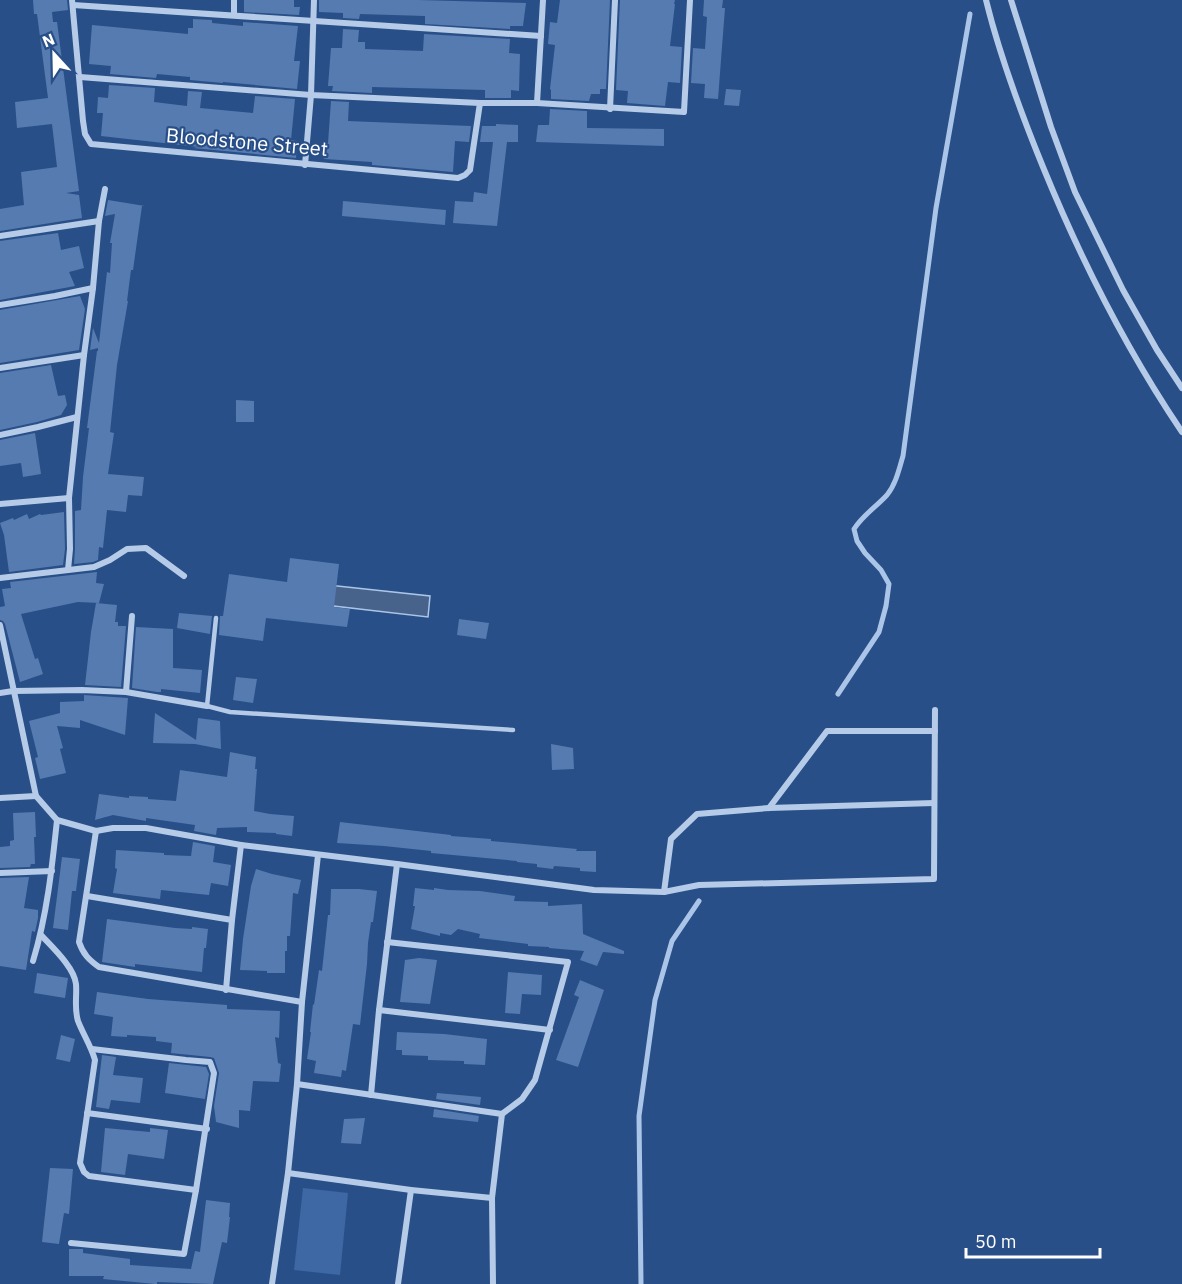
<svg xmlns="http://www.w3.org/2000/svg" width="1182" height="1284" viewBox="0 0 1182 1284" font-family="'IBM Plex Sans',sans-serif">
<style>
.green{fill:#3e68a4}
.water{fill:#48638b;stroke:#aac5e8;stroke-width:1.5}
.lines{fill:none;stroke-linecap:round;stroke-linejoin:round}
.stream{stroke:#aac5e8;stroke-width:5}
.building{fill:#567bb1}
.service{stroke:#b5cbe8;stroke-width:4.5}
.minor{stroke:#b5cbe8;stroke-width:6}
.labels{text-anchor:middle;stroke-width:4.5;stroke-linejoin:round;paint-order:stroke}
.street-label{font-size:20px;fill:#fff;stroke:#294f88}
</style>
<rect width="100%" height="100%" fill="#294f88"/>
<polygon class="green" points="303,1188 348,1193 340,1275 294,1270"/>
<polygon class="water" points="328,585 430,596 428,617 325,605"/>
<g class="lines">
<g class="stream">
<path d="M838,694L879,632L886,606L889,584L881,570L865,553L857,541L854,529C863,515 876,507 887,495C896,484 899,469 903,456L936,208L970,14"/>
<polyline points="641,1284 639,1116 655,1000 672,941 699,901"/>
</g>
</g>
<g class="building">
<polygon points="33,0 67,0 68,10 52,12 53,22 57,22 79,191 66,193 79,195 82,218 0,231 0,209 24,205 21,172 57,167 52,124 17,128 15,102 48,98 37,14 34,14"/>
<polygon points="244,0 294,0 294,7 300,7 299,15 244,12"/>
<polygon points="319,0 418,0 526,3 523,26 510,26 510,29 425,24 425,16 360,14 359,19 343,18 343,13 319,12"/>
<polygon points="560,0 610,0 606,89 600,89 600,94 591,94 589,101 551,99 551,90 550,89 555,45 548,44 550,22 557,23"/>
<polygon points="620,0 675,0 674,4 675,4 670,46 682,47 680,83 668,82 665,106 627,103 628,91 616,90"/>
<polygon points="704,0 723,0 722,8 725,8 718,99 704,98 705,84 691,83 693,48 705,49 707,17 703,16"/>
<polygon points="193,19 212,20 212,23 243,26 243,22 298,26 294,61 300,61 297,89 223,82 223,83 190,80 190,77 157,74 156,78 110,74 111,66 89,64 92,25 188,34 188,28 193,28"/>
<polygon points="343,29 359,30 358,42 365,42 365,49 423,51 424,34 510,39 509,53 520,54 519,91 511,90 511,98 485,98 485,90 372,87 372,93 332,91 333,86 328,86 331,48 342,48"/>
<polygon points="109,85 155,88 154,102 187,106 188,91 202,92 200,108 253,113 255,96 295,99 291,140 297,141 296,158 193,148 199,147 101,136 103,113 97,113 98,97 108,98"/>
<polygon points="726,89 741,90 739,106 724,105"/>
<polygon points="331,101 349,102 348,121 471,126 469,142 455,141 453,172 372,165 372,162 324,159 325,143 328,143"/>
<polygon points="550,109 587,111 587,128 664,129 664,146 536,142 538,125 549,125"/>
<polygon points="496,124 518,125 518,142 507,142 497,226 453,223 455,201 473,202 474,192 487,194 493,142 480,142 482,126 496,126"/>
<polygon points="108,200 145,206 142,206 133,270 131,270 127,301 128,301 117,365 110,432 114,433 108,474 144,477 142,496 128,495 126,512 107,510 103,548 99,547 98,560 93,562 74,564 75,549 75,511 81,510 83,477 89,428 87,428 97,351 98,351 98,348 90,350 93,328 99,343 107,272 110,273 112,243 110,243 115,214 105,216"/>
<polygon points="343,201 446,210 445,225 342,216"/>
<polygon points="58,233 61,250 79,246 84,268 69,272 75,286 0,300 0,241"/>
<polygon points="80,296 85,309 79,350 0,363 0,310"/>
<polygon points="51,365 58,396 65,395 67,405 61,415 37,422 0,430 0,373"/>
<polygon points="236,400 254,401 254,422 236,422"/>
<polygon points="35,433 41,474 23,477 21,463 0,466 0,440"/>
<polygon points="64,512 65,549 63,565 9,572 4,535 0,523 13,518 14,520 27,514 29,519 40,514 41,515"/>
<polygon points="290,558 339,564 334,607 350,609 347,627 266,618 263,641 219,635 220,616 223,616 229,574 287,582"/>
<polygon points="97,572 96,583 104,584 99,603 78,602 21,614 35,659 38,658 43,674 20,682 5,624 3,621 0,620 0,607 5,606 2,589 11,588 10,582"/>
<polygon points="96,603 117,605 115,622 118,622 118,626 126,626 121,687 85,685 91,632"/>
<polygon points="179,613 212,616 210,634 177,628"/>
<polygon points="459,619 489,623 486,639 457,635"/>
<polygon points="136,627 173,629 173,668 202,670 200,693 161,689 161,692 157,692 132,688"/>
<polygon points="236,677 257,679 253,703 233,700"/>
<polygon points="84,695 128,698 125,735 80,720 80,728 57,726 63,748 60,749 66,773 40,779 35,758 38,757 29,721 60,713 60,702 84,701"/>
<polygon points="155,713 196,740 198,718 220,721 221,749 195,744 153,743"/>
<polygon points="551,744 573,748 574,769 552,770"/>
<polygon points="230,752 256,757 255,769 257,769 254,811 270,814 294,816 292,836 276,834 276,833 247,832 247,827 217,828 216,835 194,831 195,825 146,818 146,821 113,815 95,820 99,794 129,798 129,796 148,797 148,799 176,801 180,770 227,777"/>
<polygon points="35,812 36,837 34,837 35,864 31,864 30,867 0,868 0,847 10,846 10,841 14,840 13,813"/>
<polygon points="340,822 451,835 451,836 491,839 491,841 577,849 576,851 596,851 596,872 580,871 580,868 554,866 553,869 537,867 537,864 517,862 517,861 431,853 431,851 384,846 337,843"/>
<polygon points="193,842 215,846 213,862 231,865 228,886 211,883 209,895 161,890 160,899 113,893 117,869 115,868 116,850 164,853 164,855 191,856"/>
<polygon points="62,857 80,859 76,891 72,891 68,930 53,928"/>
<polygon points="256,869 272,874 301,880 298,894 293,893 290,936 287,936 287,951 285,951 285,973 267,973 267,971 240,970 243,939 251,886"/>
<polygon points="29,877 24,908 38,910 38,918 35,932 32,931 26,970 0,966 0,878"/>
<polygon points="415,888 434,890 434,888 448,890 480,891 515,896 514,901 548,902 548,906 582,904 583,934 624,951 624,954 603,952 597,966 580,960 584,951 549,948 549,947 528,946 528,944 479,938 480,934 458,929 451,935 440,933 440,936 411,929 415,906 413,906"/>
<polygon points="331,889 359,889 377,891 373,922 371,922 368,943 367,964 360,1025 353,1024 346,1071 342,1070 341,1077 314,1073 316,1061 307,1059 311,1032 310,1032 313,1004 314,1005 319,970 322,971 328,915 330,915"/>
<polygon points="107,919 175,928 192,929 192,927 208,929 206,948 204,948 202,972 135,964 135,967 102,962"/>
<polygon points="419,958 437,960 430,1004 400,1002 405,960"/>
<polygon points="508,972 542,975 541,995 522,994 520,1014 505,1013"/>
<polygon points="37,973 68,978 65,998 34,993"/>
<polygon points="580,980 604,990 578,1067 556,1060 579,997 574,995"/>
<polygon points="97,992 148,999 227,1005 227,1009 280,1011 279,1038 275,1037 278,1063 281,1064 279,1082 253,1081 250,1111 239,1110 239,1128 216,1122 214,1106 219,1073 214,1058 210,1057 171,1053 172,1043 156,1041 156,1037 127,1035 127,1037 111,1036 113,1017 94,1014"/>
<polygon points="397,1032 444,1034 487,1039 485,1065 464,1064 464,1061 428,1060 428,1056 402,1055 402,1050 396,1050"/>
<polygon points="61,1035 75,1039 70,1062 56,1059"/>
<polygon points="102,1055 116,1057 113,1075 143,1078 140,1103 111,1100 109,1109 96,1107"/>
<polygon points="169,1063 206,1067 209,1074 205,1099 165,1093"/>
<polygon points="437,1093 481,1097 480,1105 436,1099"/>
<polygon points="434,1109 479,1116 478,1122 433,1117"/>
<polygon points="365,1118 361,1144 341,1143 344,1119"/>
<polygon points="105,1128 150,1132 150,1128 168,1130 164,1159 128,1154 125,1175 101,1172"/>
<polygon points="50,1168 73,1169 69,1214 64,1213 59,1244 42,1242"/>
<polygon points="206,1200 230,1203 229,1217 230,1217 227,1243 222,1242 213,1284 157,1282 157,1284 155,1284 103,1279 104,1276 69,1276 69,1249 83,1249 83,1253 130,1259 130,1265 191,1269 195,1251 200,1252"/>
</g>
<g class="lines">
<polyline class="service" points="216,618 207,706 230,712 513,730"/>
<g class="minor">
<polyline points="72,0 83,121 85,134 91,144 458,178 465,175 470,170 480,103"/>
<path d="M986,0C1000,57 1021,113 1043,167C1081,260 1126,349 1182,432"/>
<polyline points="1011,0 1051,127 1075,192 1123,290 1157,350 1182,388"/>
<path d="M73,5C229,16 385,27 541,36"/>
<polyline points="234,15 234,0"/>
<polyline points="80,77 311,95 480,103 537,103 684,112 690,0"/>
<polyline points="537,103 543,0"/>
<polyline points="610,109 615,0"/>
<polyline points="305,165 311,95 314,0"/>
<polyline points="0,236 99,221"/>
<polyline points="0,305 55,296 93,288"/>
<polyline points="0,368 84,355"/>
<polyline points="0,435 38,427 77,417"/>
<polyline points="0,504 69,498"/>
<polyline points="68,570 70,549 69,498 84,355 93,288 99,221 105,189"/>
<polyline points="0,578 94,567 110,560 127,549 146,548 184,576"/>
<path d="M0,625L36,796L57,820C52,868 47,915 33,961"/>
<polyline points="126,692 132,616"/>
<polyline points="0,693 13,691 82,690 126,692 207,706"/>
<polyline points="0,798 36,796"/>
<polyline points="769,808 827,731 935,731"/>
<polyline points="57,820 96,831 113,828 146,828 241,845 397,864 594,890 664,892 699,885 934,879 935,710"/>
<path d="M96,831L79,942C83,954 89,960 99,967L302,1002"/>
<polyline points="0,873 52,871"/>
<polyline points="664,892 671,839 697,814 769,808 934,803"/>
<polyline points="87,896 232,920 241,845"/>
<path d="M41,935C52,947 74,967 76,984C77,997 74,1008 78,1021C83,1034 91,1046 95,1060L80,1163L84,1172L89,1176L196,1190"/>
<polyline points="226,990 232,920"/>
<polyline points="379,1010 550,1030"/>
<polyline points="297,1084 502,1114 522,1099 535,1080 568,962 387,942"/>
<polyline points="371,1095 379,1010 397,864"/>
<polyline points="87,1113 207,1129"/>
<polyline points="288,1173 411,1190 492,1198"/>
<polyline points="71,1243 184,1254 196,1190 214,1073 210,1062 186,1060 92,1049"/>
<polyline points="272,1284 288,1173 297,1084 302,1002 318,855"/>
<polyline points="398,1284 411,1190"/>
<polyline points="493,1284 492,1198 502,1114"/>
</g>
</g>
<g class="labels">
<g class="street-label">
<text transform="translate(247 142) rotate(5)" y="7">Bloodstone Street</text>
</g>
</g>
<g transform="translate(54 54) rotate(338)" stroke="#294f88" stroke-width="4.5" paint-order="stroke">
<path d="M0-4.5L10 22L0 15L-10 22Z" fill="#ffffff"/>
<text y="-9" font-size="16" font-weight="bold" text-anchor="middle" fill="#ffffff">N</text>
</g>
<path d="M966 1248v9h134v-9" fill="none" stroke="#ffffff" stroke-width="3"/>
<text x="975" y="1248" font-size="18" fill="#ffffff" stroke="#294f88" stroke-width="4.5" paint-order="stroke">50 m</text>
</svg>
